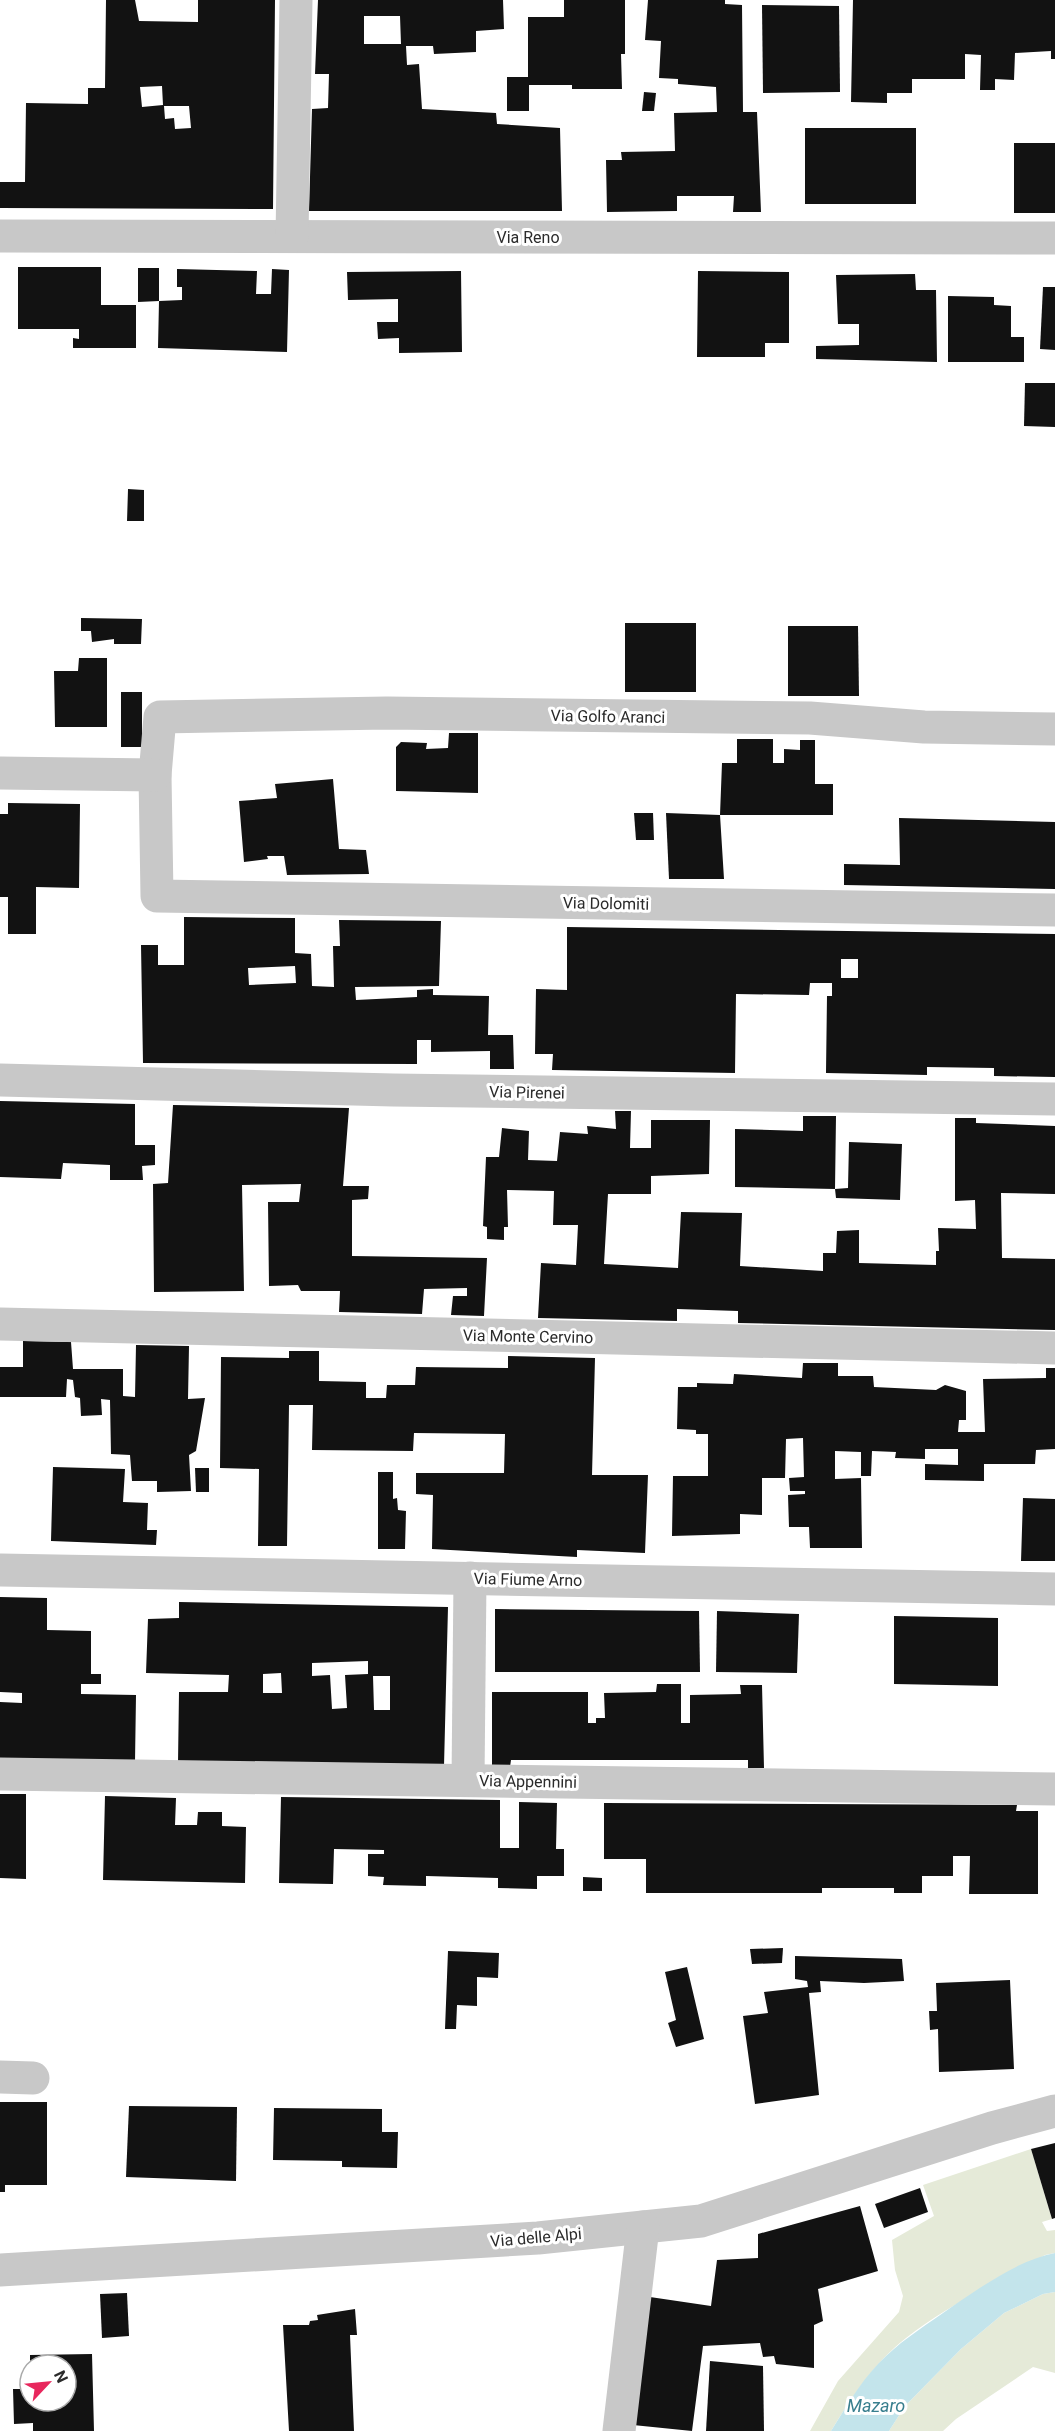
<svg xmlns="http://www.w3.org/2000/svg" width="1055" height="2431" viewBox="0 0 1055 2431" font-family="Roboto,sans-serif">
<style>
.green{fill:#e5ead8}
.water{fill:#c3e4eb}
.building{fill:#121212;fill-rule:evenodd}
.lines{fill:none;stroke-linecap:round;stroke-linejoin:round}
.minor{stroke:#c8c8c8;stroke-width:33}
.labels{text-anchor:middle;stroke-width:6;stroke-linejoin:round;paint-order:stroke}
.street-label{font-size:16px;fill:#2b2b2b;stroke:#fff}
.water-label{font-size:18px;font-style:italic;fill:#397f8e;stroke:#fff}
</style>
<rect width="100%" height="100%" fill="#fff"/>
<g class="green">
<path d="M1031,2149L1052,2219L1042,2222L1047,2231L1055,2230V2253L1045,2255C999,2281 948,2305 906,2338C874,2363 852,2397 831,2431H810L838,2381L899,2312L903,2296L895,2270L892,2240L934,2216L923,2185Z"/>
<polygon points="1055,2292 1055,2373 1033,2367 956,2419 943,2431 889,2431 905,2406 961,2349 1004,2313 1043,2294"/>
</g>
<path class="water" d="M1055,2253V2292L1043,2294L1004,2313L961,2349L905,2406L889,2431H831C846,2407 859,2384 878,2364C898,2343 920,2329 943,2313C975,2291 1017,2260 1055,2253Z"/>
<g class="building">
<path d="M106,0H135L139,21L198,22V0H275L273,209L0,208V182H25L26,103L88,104V88H105ZM162,86L163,105L142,107L140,87ZM164,106H189L191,128L175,129L174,118L165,119Z"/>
<path d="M318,0H503L504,29L476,31V52L434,54L433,46H406L407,65L419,64L422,109L496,113L497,124L560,128L562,211H309L312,109L328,108L329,74H315ZM364,16H400L401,44H364Z"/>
<polygon points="564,0 625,0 625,54 621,54 622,89 572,89 572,85 529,85 529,111 507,111 507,77 528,77 528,17 564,17"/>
<polygon points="648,0 725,0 725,4 742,5 743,112 757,112 761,212 733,212 734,196 677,196 677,211 607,212 606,160 622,160 621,152 675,151 674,113 717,112 716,87 678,84 678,79 659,78 661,41 645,40"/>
<polygon points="853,0 1055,0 1055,59 1051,59 1051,51 1015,53 1014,80 995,79 995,90 980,90 981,55 965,54 965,79 912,79 912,93 887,93 887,103 851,102"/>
<polygon points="762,5 839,6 840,92 763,93"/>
<polygon points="644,92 656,93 654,111 642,111"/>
<rect x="805" y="128" width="111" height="76"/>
<rect x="1014" y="143" width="41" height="70"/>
<polygon points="18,267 101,267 101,305 136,305 136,348 73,348 73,338 79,339 79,329 18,329"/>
<polygon points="138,268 159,268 159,301 182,300 182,287 177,287 177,269 257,271 256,294 271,294 272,269 289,270 287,352 158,348 159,301 138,302"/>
<polygon points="461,271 462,352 399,353 399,338 378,339 377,322 398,322 398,299 348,300 347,272"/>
<polygon points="698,271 789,272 789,343 765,343 765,357 697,357"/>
<polygon points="915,274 916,290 936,290 937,362 816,359 816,346 859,345 859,324 838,324 836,275"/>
<polygon points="1043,287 1055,287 1055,350 1040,349"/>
<polygon points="948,296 994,297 994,305 1011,306 1011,337 1024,337 1024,362 948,362"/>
<polygon points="1025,383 1055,383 1055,427 1024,426"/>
<polygon points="128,489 144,490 144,521 127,521"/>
<polygon points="81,618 142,619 141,644 114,644 114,639 92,642 91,631 81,631"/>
<rect x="625" y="623" width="71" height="69"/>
<polygon points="788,626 858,626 859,696 788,696"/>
<polygon points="79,658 107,658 107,727 55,727 54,671 78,671"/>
<rect x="121" y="692" width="21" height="55"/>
<polygon points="449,733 478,733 478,793 396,791 396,747 401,742 427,743 426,749 448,748"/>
<polygon points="737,739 773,739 773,763 784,763 784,749 800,750 800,740 815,740 815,784 833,784 833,815 720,815 722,763 737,763"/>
<polygon points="333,779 339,849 366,850 369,874 287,875 284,856 267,856 268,859 244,862 239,801 277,798 275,784"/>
<polygon points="8,803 80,804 79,888 36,887 36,934 8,934 8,897 0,897 0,814 8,814"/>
<polygon points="634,813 653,813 654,840 636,840"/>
<polygon points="666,813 720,815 724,879 669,879"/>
<polygon points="899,818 1055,822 1055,889 844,885 844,864 900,865"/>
<path d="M184,917L295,918V953L311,954L312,986L334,987L333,946H340L339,920L441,921L439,986L355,987L356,1000L417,997V990L433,989V995L489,996L488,1035H513L514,1069H490V1051L431,1052V1040H417V1064L143,1063L141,945H158V965H184ZM295,966L296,983L249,985L248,968Z"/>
<path d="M567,927L1055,934V1077L994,1076V1068L927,1067V1075L826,1073L827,996H832V983H810L809,995L736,994L735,1073L552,1070L553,1054H535L536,989L567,990ZM841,959H858V978H841Z"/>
<polygon points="0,1101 135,1104 135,1145 155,1145 155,1165 142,1166 143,1180 110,1180 110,1165 63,1163 61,1179 0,1177"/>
<polygon points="173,1105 349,1108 343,1186 369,1186 368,1199 352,1200 352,1256 487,1258 484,1316 451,1315 453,1296 467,1296 467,1288 424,1289 422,1314 339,1312 340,1291 301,1291 298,1285 269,1286 268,1202 299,1202 301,1184 242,1185 244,1291 154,1292 153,1184 168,1183"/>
<polygon points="615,1111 631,1111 630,1148 651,1148 651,1120 710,1120 709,1174 651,1176 651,1194 608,1194 604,1264 678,1268 681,1212 742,1213 740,1266 823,1271 823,1253 836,1253 837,1231 859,1230 859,1263 936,1265 936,1251 939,1251 938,1228 976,1229 975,1200 955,1201 955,1118 976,1118 976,1123 1055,1126 1055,1194 1001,1193 1002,1258 1055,1259 1055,1330 738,1323 738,1311 677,1309 677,1321 538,1318 541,1263 576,1265 578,1225 553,1225 554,1191 507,1190 508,1227 504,1227 504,1240 487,1239 487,1227 483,1226 486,1157 499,1157 502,1128 529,1131 528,1160 557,1161 560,1132 588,1134 587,1126 616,1129"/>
<polygon points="803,1116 836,1116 835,1189 735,1187 735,1129 803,1131"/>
<polygon points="849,1142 902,1144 900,1200 836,1198 835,1189 848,1188"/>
<polygon points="23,1341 71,1342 73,1369 123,1369 123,1396 135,1397 136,1345 189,1346 188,1399 205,1398 196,1451 189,1455 191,1491 157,1492 157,1481 132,1481 130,1455 111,1454 110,1400 101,1399 102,1415 81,1416 80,1398 75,1397 73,1380 67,1379 66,1397 0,1397 0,1367 23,1367"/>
<polygon points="289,1351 319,1351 319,1381 366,1382 366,1398 386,1398 387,1385 415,1385 416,1367 508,1368 508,1356 595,1358 592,1475 648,1475 645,1553 577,1550 577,1557 432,1549 433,1495 416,1494 416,1473 504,1473 505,1434 414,1433 413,1451 312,1450 313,1405 289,1405 287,1546 258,1546 259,1469 220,1468 221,1357 289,1358"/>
<polygon points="803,1363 838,1363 838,1376 873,1376 874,1387 936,1390 945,1385 966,1391 966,1420 959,1420 958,1432 985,1432 983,1379 1046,1378 1046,1368 1055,1368 1055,1449 1036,1450 1035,1464 984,1464 984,1481 925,1480 925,1464 958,1465 958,1449 925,1449 925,1459 895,1458 896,1452 872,1451 871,1476 861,1476 861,1452 835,1451 835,1479 861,1478 862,1548 810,1548 809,1527 789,1527 788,1495 805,1494 805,1491 790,1491 789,1478 804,1477 803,1438 786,1439 785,1478 762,1478 762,1515 740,1514 740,1534 672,1536 673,1476 708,1476 708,1434 696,1434 696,1430 677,1429 678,1387 697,1387 697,1383 733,1384 734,1374 802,1378"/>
<polygon points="53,1467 125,1469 123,1502 148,1503 147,1530 157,1530 156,1545 51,1541"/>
<polygon points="195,1468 209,1468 209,1492 196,1492"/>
<polygon points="378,1472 393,1472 393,1499 397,1498 398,1510 406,1511 405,1549 378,1549"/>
<polygon points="1023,1498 1055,1499 1055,1561 1021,1561"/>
<polygon points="0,1597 47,1598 47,1630 91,1631 91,1674 101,1674 101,1684 81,1684 81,1694 136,1695 135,1762 0,1760 0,1702 22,1703 22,1693 0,1692"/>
<path d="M179,1602L448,1607L444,1766L178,1763L179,1692H228L229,1675L146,1673L148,1619L179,1618ZM368,1661V1674L345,1675L347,1708L332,1709L330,1675L312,1676V1663ZM281,1673L282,1693H263V1674ZM373,1676H390V1710H374Z"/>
<polygon points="495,1609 699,1611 700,1672 495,1672"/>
<polygon points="717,1611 799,1614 797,1673 716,1672"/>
<polygon points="894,1616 998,1618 998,1686 894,1684"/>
<polygon points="657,1684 681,1684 681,1723 690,1723 690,1695 741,1694 740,1685 762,1685 764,1768 748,1768 748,1760 511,1760 510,1767 492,1767 492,1692 588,1692 588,1723 596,1723 596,1718 605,1718 604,1693 656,1692"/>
<polygon points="0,1794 26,1794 26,1879 0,1878"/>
<polygon points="105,1796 176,1798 175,1825 197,1825 198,1812 222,1812 222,1826 246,1827 245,1883 103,1880"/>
<polygon points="281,1797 500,1800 500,1848 519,1848 519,1802 557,1803 556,1849 564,1849 564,1876 537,1876 537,1889 498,1888 498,1878 426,1876 426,1886 383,1885 384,1877 368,1876 368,1854 384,1854 384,1850 334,1849 333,1884 279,1883"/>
<polygon points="604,1803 1017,1805 1016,1811 1038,1811 1038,1894 969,1894 970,1856 953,1856 953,1876 922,1876 922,1893 894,1893 894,1888 822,1888 822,1893 646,1893 646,1859 604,1859"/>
<polygon points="583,1877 602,1878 602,1891 583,1891"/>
<polygon points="783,1948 782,1963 752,1964 750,1949"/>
<polygon points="448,1951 499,1953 498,1978 477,1977 477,2006 457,2005 456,2029 445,2029"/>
<polygon points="795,1956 902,1959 904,1981 864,1983 820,1981 821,1992 809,1993 819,2095 755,2104 743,2016 768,2013 764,1992 808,1987 807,1981 795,1979"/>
<polygon points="687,1967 704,2039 676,2047 668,2023 676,2020 665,1972"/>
<polygon points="1010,1980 1014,2069 939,2072 938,2029 930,2030 929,2011 937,2011 936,1983"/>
<polygon points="0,2102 47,2102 47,2185 5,2185 5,2192 0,2192"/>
<polygon points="129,2106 237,2107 236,2181 126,2177"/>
<polygon points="274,2108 382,2109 382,2132 398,2132 397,2168 342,2167 342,2161 273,2160"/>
<polygon points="1055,2143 1055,2218 1052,2219 1031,2149"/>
<polygon points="920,2188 928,2212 884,2228 875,2204"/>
<polygon points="860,2206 878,2271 818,2289 823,2321 814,2325 814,2368 776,2364 774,2356 763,2357 760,2343 703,2346 692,2431 633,2425 650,2297 711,2306 717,2260 758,2258 758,2234"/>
<polygon points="127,2293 129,2336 102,2338 100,2294"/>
<polygon points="355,2309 357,2335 350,2335 354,2431 289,2431 283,2325 309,2325 310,2321 318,2320 317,2315"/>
<polygon points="92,2354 94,2431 33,2431 33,2423 14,2424 13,2389 30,2389 30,2401 66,2401 66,2365 30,2365 30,2355"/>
<polygon points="710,2361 763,2366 764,2431 706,2431"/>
</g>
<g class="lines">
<g class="minor">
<polyline points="0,236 1055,238"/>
<polyline points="292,236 296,0"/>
<polyline points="1055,729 924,727 810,718 387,713 160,717 155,775 157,896 1055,910"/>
<polyline points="0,773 155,775"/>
<polyline points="0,1080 393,1090 1055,1099"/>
<polyline points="0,1324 1055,1348"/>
<polyline points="0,1570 1055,1589"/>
<polyline points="0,1774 1055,1789"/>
<polyline points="468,1780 470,1578"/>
<polyline points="0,2077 33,2078"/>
<polyline points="0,2270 538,2238 701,2221 992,2128 1055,2111"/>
<polyline points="619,2431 643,2227"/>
</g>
</g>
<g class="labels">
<g class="street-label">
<text x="528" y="243">Via Reno</text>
<text transform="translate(608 716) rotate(1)" y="6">Via Golfo Aranci</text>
<text transform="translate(606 903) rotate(1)" y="6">Via Dolomiti</text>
<text transform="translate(527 1092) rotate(1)" y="6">Via Pirenei</text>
<text transform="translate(528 1336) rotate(1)" y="6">Via Monte Cervino</text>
<text transform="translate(528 1579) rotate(1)" y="6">Via Fiume Arno</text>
<text transform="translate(528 1781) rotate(1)" y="6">Via Appennini</text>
<text transform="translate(536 2237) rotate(-5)" y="6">Via delle Alpi</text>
</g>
<g class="water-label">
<text x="876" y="2412">Mazaro</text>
</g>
</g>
<g transform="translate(48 2383) rotate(64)"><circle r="28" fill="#ffffff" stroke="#aaaaaa" stroke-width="1.5"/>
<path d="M0-4.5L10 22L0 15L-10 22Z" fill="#e8275d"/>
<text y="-9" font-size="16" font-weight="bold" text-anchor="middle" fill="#2b2b2b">N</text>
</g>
</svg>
